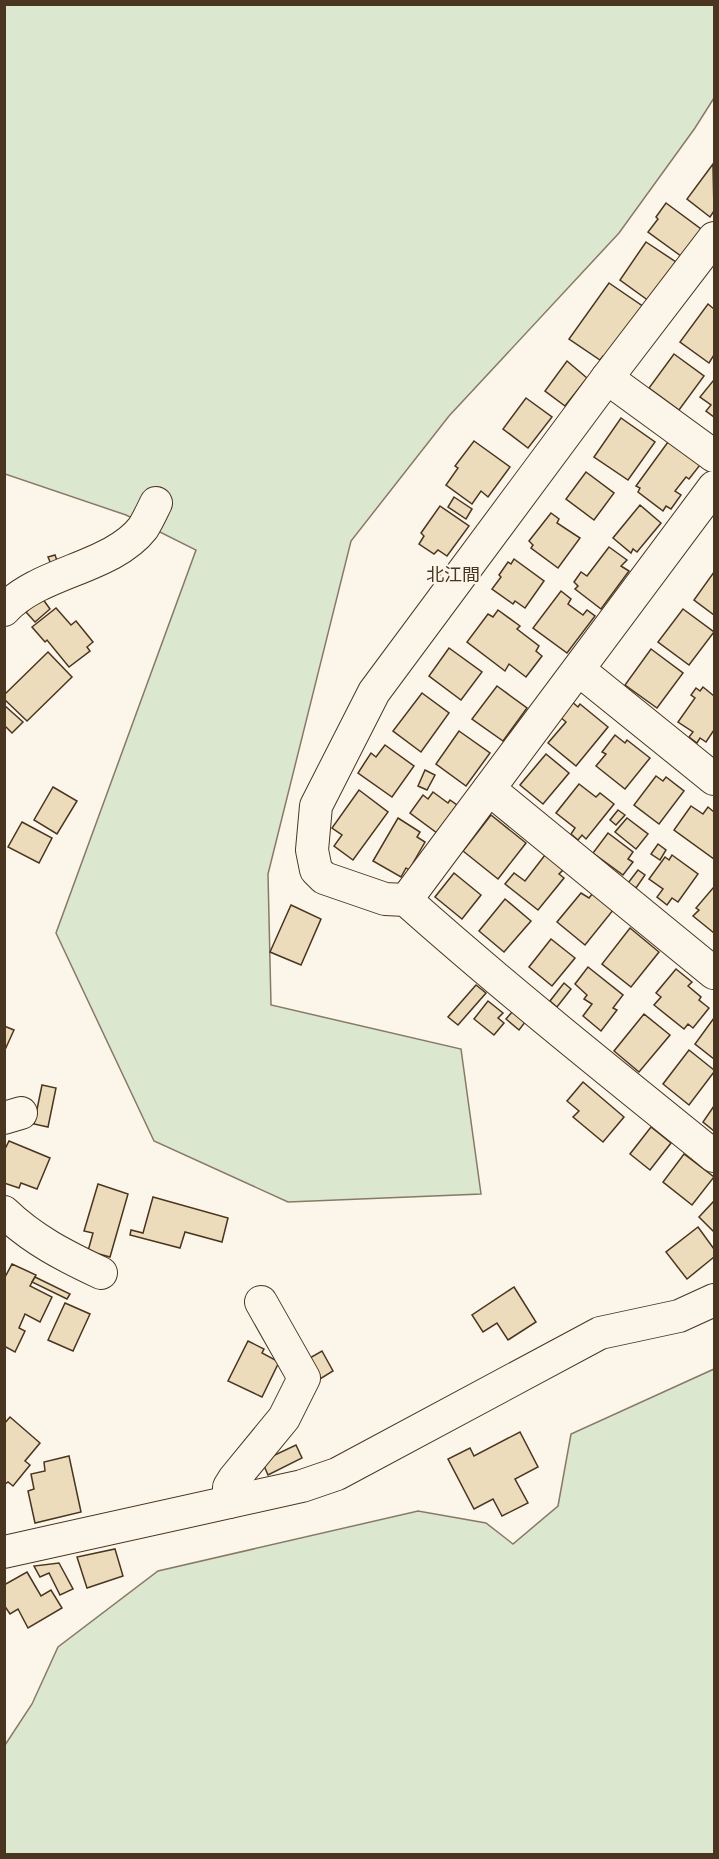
<svg xmlns="http://www.w3.org/2000/svg" width="719" height="1859" viewBox="0 0 719 1859" font-family="Montserrat,'Noto Sans JP',sans-serif">
<style>
.green{fill:#dce7d0;stroke:#887966;stroke-width:1.5}
.building{fill:#ecdcbc;stroke:#4a3520;stroke-width:1.5}
.lines{fill:none;stroke-linecap:round;stroke-linejoin:round}
.minor-casing{stroke:#4a3520;stroke-width:34}
.minor{stroke:#fbf6e9;stroke-width:32}
.labels{text-anchor:middle;stroke-width:4.5;stroke-linejoin:round;paint-order:stroke}
.quarter-label{font-size:18px;fill:#4a3520;stroke:#fbf6e9}
</style>
<rect width="100%" height="100%" fill="#fbf6e9"/>
<g class="green">
<polygon points="5,5 714,5 714,98 695,128 619,233 449,416 351,541 268,874 271,1005 461,1049 481,1194 288,1202 154,1141 56,933 196,550 126,515 5,474"/>
<polygon points="714,1369 714,1854 5,1854 5,1745 32,1704 58,1647 158,1571 418,1511 486,1523 513,1544 558,1506 571,1434"/>
</g>
<g class="building">
<polygon points="713,164 714,211 710,217 687,199"/>
<polygon points="666,203 701,229 681,256 648,232 658,219 656,217"/>
<polygon points="646,242 676,262 649,301 620,280"/>
<polygon points="609,283 644,307 607,359 603,356 600,360 569,339"/>
<polygon points="708,304 714,309 714,355 709,363 680,342"/>
<polygon points="674,354 704,376 679,410 649,388"/>
<polygon points="567,361 587,378 565,406 545,391"/>
<polygon points="713,381 714,382 714,417 706,411 711,405 700,397"/>
<polygon points="526,398 552,417 528,448 503,429"/>
<polygon points="621,418 655,442 628,480 594,457"/>
<polygon points="474,441 510,467 488,497 481,491 472,504 446,485 458,468 455,466"/>
<polygon points="668,442 700,465 689,479 686,477 675,491 681,495 671,509 666,506 663,511 638,492 640,488 636,486"/>
<polygon points="586,472 614,493 594,520 566,499"/>
<polygon points="454,497 472,509 466,519 448,507"/>
<polygon points="640,505 661,523 637,552 633,549 631,553 613,538"/>
<polygon points="440,506 469,526 447,556 438,550 434,554 419,544 424,536 421,533"/>
<polygon points="551,513 559,519 557,523 580,538 558,568 531,548 533,545 529,541"/>
<polygon points="609,547 627,560 621,566 629,571 601,609 575,589 578,586 574,582 581,572 587,576"/>
<polygon points="55,555 59,566 53,569 48,557"/>
<polygon points="514,559 544,581 525,608 515,601 513,604 492,589 501,577 499,575 508,562 511,564"/>
<polygon points="714,572 714,615 694,600"/>
<polygon points="561,591 571,599 568,604 583,615 587,610 595,616 567,653 533,628"/>
<polygon points="42,598 50,609 35,622 26,612"/>
<polygon points="56,608 71,625 76,621 93,642 87,647 90,651 69,667 47,640 45,642 32,627"/>
<polygon points="683,609 714,632 689,665 658,642"/>
<polygon points="498,610 520,626 517,629 539,646 536,651 542,656 526,677 509,664 505,671 467,642 488,614 493,617"/>
<polygon points="449,648 482,672 461,700 429,676"/>
<polygon points="651,649 683,673 657,708 625,685"/>
<polygon points="48,652 72,677 27,721 4,699 4,695"/>
<polygon points="497,686 527,708 503,741 472,719"/>
<polygon points="703,687 714,696 714,730 706,742 700,738 697,743 689,737 693,732 678,722 695,698 691,695 696,688 700,691"/>
<polygon points="422,693 449,713 421,752 393,731"/>
<polygon points="571,701 578,707 580,704 608,727 576,766 548,743 566,722 559,716"/>
<polygon points="4,705 23,722 12,733 4,725"/>
<polygon points="459,731 490,753 466,786 436,764"/>
<polygon points="615,735 625,743 627,740 650,758 625,789 596,766 606,754 602,752"/>
<polygon points="385,745 414,766 392,797 358,773 371,753 376,757"/>
<polygon points="546,754 569,773 543,804 520,785"/>
<polygon points="425,770 435,775 427,790 418,786"/>
<polygon points="656,776 663,781 666,777 684,791 659,824 634,805"/>
<polygon points="579,784 596,797 600,793 614,804 586,839 582,835 578,840 571,834 575,828 556,813"/>
<polygon points="53,787 77,801 57,834 34,820"/>
<polygon points="359,790 388,812 353,860 334,846 342,835 332,828"/>
<polygon points="433,792 448,803 450,800 457,805 437,833 410,813 423,795 428,799"/>
<polygon points="691,806 703,814 708,807 714,812 714,859 674,830"/>
<polygon points="618,810 625,815 616,825 610,820"/>
<polygon points="491,815 526,843 498,879 463,851"/>
<polygon points="398,818 420,832 417,837 425,842 409,870 406,868 401,877 373,861"/>
<polygon points="627,818 648,834 636,849 615,832"/>
<polygon points="22,822 52,838 39,863 8,847"/>
<polygon points="608,833 633,852 628,859 633,862 623,875 593,853"/>
<polygon points="658,844 666,850 660,860 651,854"/>
<polygon points="545,855 564,869 559,874 564,878 538,910 505,884 514,873 525,881"/>
<polygon points="672,855 698,874 678,902 672,898 667,905 657,897 663,889 649,879 665,857 669,860"/>
<polygon points="638,870 645,875 636,888 628,883"/>
<polygon points="454,873 481,895 462,919 435,897"/>
<polygon points="713,888 714,889 714,933 693,916 699,910 696,908"/>
<polygon points="581,893 589,898 593,893 614,909 585,945 557,922"/>
<polygon points="505,899 531,921 504,952 479,931"/>
<polygon points="291,905 321,919 301,965 270,952"/>
<polygon points="630,928 659,952 631,987 602,964"/>
<polygon points="551,939 575,958 552,986 529,967"/>
<polygon points="588,967 623,995 613,1008 617,1010 601,1031 583,1016 592,1004 584,999 587,995 575,984"/>
<polygon points="676,969 692,982 688,986 701,997 699,1000 709,1008 693,1028 688,1024 684,1029 654,1005 661,997 656,993"/>
<polygon points="564,983 571,989 557,1007 550,1001"/>
<polygon points="476,985 486,993 458,1025 448,1017"/>
<polygon points="488,1001 503,1013 498,1018 504,1023 494,1035 474,1019"/>
<polygon points="513,1011 526,1021 519,1030 506,1019"/>
<polygon points="644,1014 670,1035 639,1072 614,1051"/>
<polygon points="714,1018 714,1059 695,1044"/>
<polygon points="4,1026 14,1030 4,1052"/>
<polygon points="689,1050 714,1070 714,1072 689,1105 663,1084"/>
<polygon points="583,1082 624,1117 603,1142 573,1117 579,1111 567,1101"/>
<polygon points="42,1085 56,1088 48,1127 34,1124"/>
<polygon points="714,1106 714,1131 703,1122"/>
<polygon points="651,1127 671,1143 650,1170 630,1154"/>
<polygon points="9,1141 50,1158 37,1189 21,1183 19,1188 4,1183 4,1151"/>
<polygon points="684,1154 714,1177 692,1205 663,1182"/>
<polygon points="98,1184 128,1194 110,1257 88,1251 93,1233 84,1231"/>
<polygon points="153,1197 228,1218 222,1242 185,1232 180,1248 130,1235 131,1230 143,1233"/>
<polygon points="714,1201 714,1232 699,1217"/>
<polygon points="698,1227 714,1249 714,1257 687,1279 666,1252"/>
<polygon points="12,1264 36,1275 30,1286 52,1297 40,1322 25,1314 19,1328 25,1331 15,1352 4,1346 4,1279"/>
<polygon points="35,1277 70,1294 67,1299 32,1282"/>
<polygon points="514,1287 536,1322 508,1340 497,1323 483,1332 472,1315"/>
<polygon points="65,1303 90,1314 73,1351 48,1340"/>
<polygon points="248,1341 264,1349 262,1353 279,1362 262,1397 228,1381"/>
<polygon points="322,1351 333,1371 320,1379 308,1359"/>
<polygon points="10,1417 40,1443 25,1461 30,1465 13,1486 8,1482 4,1485 4,1424"/>
<polygon points="520,1432 538,1467 515,1479 528,1503 502,1516 493,1499 474,1509 448,1459 470,1448 474,1456"/>
<polygon points="296,1445 302,1458 268,1475 262,1461"/>
<polygon points="69,1456 81,1512 35,1523 28,1491 34,1489 31,1474 45,1471 44,1462"/>
<polygon points="115,1549 123,1576 87,1588 77,1557"/>
<polygon points="59,1563 73,1589 60,1595 49,1573 40,1577 34,1566"/>
<polygon points="27,1572 41,1596 51,1590 62,1608 28,1628 18,1609 10,1614 4,1605 4,1585"/>
</g>
<g class="lines">
<g class="minor-casing">
<g id="minor">
<path d="M714,238L607,378L374,692L316,806L312,850L316,870L324,878L385,899L406,900C506,989 610,1072 714,1156"/>
<polyline points="607,378 714,456"/>
<path d="M4,610C39,571 111,569 143,528C148,520 152,511 156,503"/>
<polyline points="579,670 714,779"/>
<polyline points="489,789 714,973"/>
<polyline points="406,900 714,487"/>
<polyline points="4,1118 21,1113"/>
<path d="M4,1212C33,1240 65,1256 101,1273"/>
<polyline points="229,1502 229,1487 234,1479 284,1418 304,1378 261,1302"/>
<polyline points="4,1552 302,1486 337,1474 600,1333 679,1316 714,1300"/>
</g>
</g>
<use href="#minor" class="minor"/>
</g>
<g class="labels">
<g class="quarter-label">
<text x="453" y="581">北江間</text>
</g>
</g>
<rect width="719" height="1859" fill="none" stroke="#4a3520" stroke-width="12"/>
</svg>
